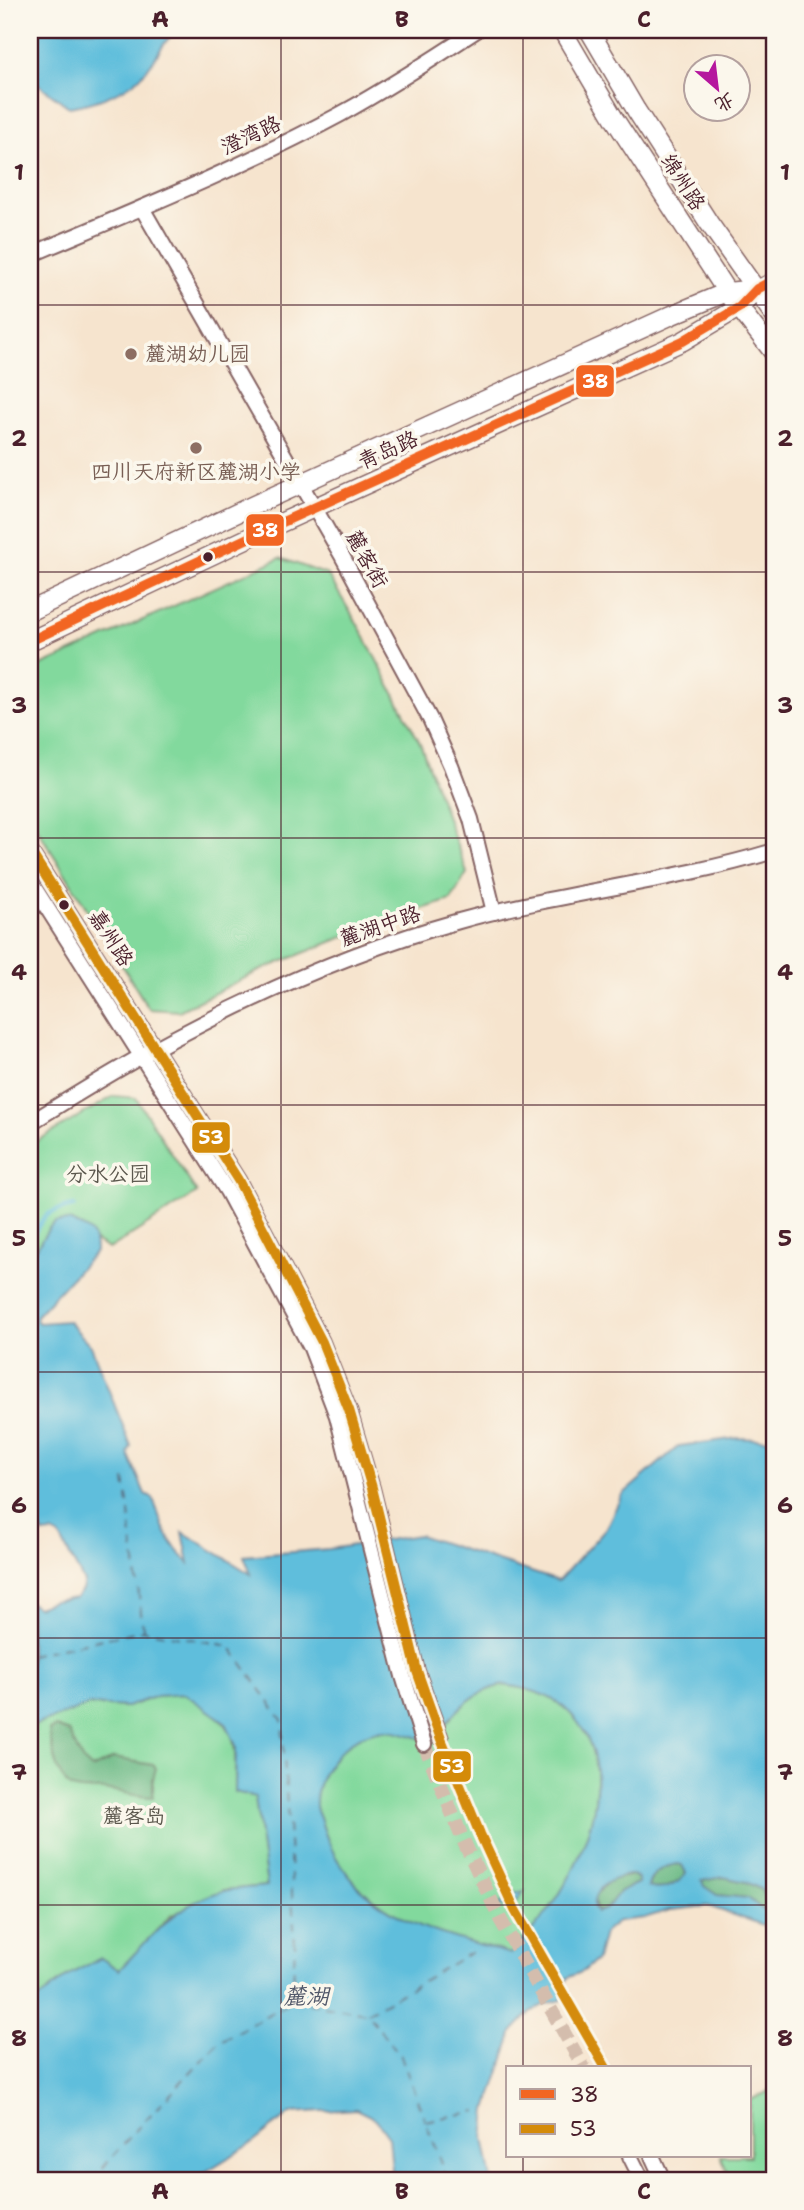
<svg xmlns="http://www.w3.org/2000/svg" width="804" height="2210" viewBox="0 0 804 2210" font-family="'Shantell Sans','LXGW WenKai TC',sans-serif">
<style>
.green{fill:#82d99d;stroke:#667c64;stroke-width:2}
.forest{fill:#69b984;stroke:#5a6c58;stroke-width:2}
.water{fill:#5ebedc;stroke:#546e84;stroke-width:2;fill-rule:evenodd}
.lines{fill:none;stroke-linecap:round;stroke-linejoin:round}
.stream{stroke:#5ebedc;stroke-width:4.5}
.ferry{stroke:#515769;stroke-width:2;stroke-dasharray:9 7;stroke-linecap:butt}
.minor-tunnel{stroke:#d4bdad;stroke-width:14;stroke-dasharray:14 7;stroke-linecap:butt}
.minor-casing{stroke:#866464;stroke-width:18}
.major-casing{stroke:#866464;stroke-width:21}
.minor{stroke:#fff;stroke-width:14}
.major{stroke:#fff;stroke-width:18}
.bus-1-casing{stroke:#fbf7ec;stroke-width:16}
.bus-2-casing{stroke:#fbf7ec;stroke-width:16}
.bus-1{stroke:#f26522;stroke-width:10}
.bus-2{stroke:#d48b09;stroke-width:10}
.grid{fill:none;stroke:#4a1f2b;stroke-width:2;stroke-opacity:0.55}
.education-dot{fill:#8d6e63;stroke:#fbf7ec;stroke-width:2.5}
.bus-dot{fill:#4a1f2b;stroke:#fbf7ec;stroke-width:2.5}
.labels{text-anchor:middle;stroke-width:7;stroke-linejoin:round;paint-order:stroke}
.street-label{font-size:21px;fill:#4a1f2b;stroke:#fbf7ec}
.education-label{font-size:21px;fill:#785e54;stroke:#fbf7ec;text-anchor:start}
.park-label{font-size:21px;fill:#5b574d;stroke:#fbf7ec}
.water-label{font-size:23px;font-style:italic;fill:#515769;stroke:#fbf7ec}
.line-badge{stroke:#fbf7ec;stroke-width:2.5}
.badge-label{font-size:19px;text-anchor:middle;font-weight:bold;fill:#fff}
.neatline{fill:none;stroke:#4a1f2b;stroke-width:2.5}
.grid-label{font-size:23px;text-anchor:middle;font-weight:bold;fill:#4a1f2b}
</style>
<rect width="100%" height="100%" fill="#fbf7ec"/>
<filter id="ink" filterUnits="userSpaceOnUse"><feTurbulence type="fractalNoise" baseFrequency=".0143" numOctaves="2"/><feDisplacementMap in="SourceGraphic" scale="14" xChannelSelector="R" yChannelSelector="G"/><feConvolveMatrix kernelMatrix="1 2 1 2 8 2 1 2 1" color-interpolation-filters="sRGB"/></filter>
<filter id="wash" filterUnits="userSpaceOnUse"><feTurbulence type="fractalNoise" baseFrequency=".00686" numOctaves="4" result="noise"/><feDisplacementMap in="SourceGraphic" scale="28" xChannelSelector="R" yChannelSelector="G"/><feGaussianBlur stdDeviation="1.57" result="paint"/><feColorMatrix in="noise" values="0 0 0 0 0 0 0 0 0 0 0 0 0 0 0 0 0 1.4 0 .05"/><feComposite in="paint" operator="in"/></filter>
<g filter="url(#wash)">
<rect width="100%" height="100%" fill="#f6e4ce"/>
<g class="green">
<polygon points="280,558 328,575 361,630 420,743 467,873 451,900 381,922 261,970 179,1011 149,1009 30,817 30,671"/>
<polygon points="114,1096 136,1098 197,1193 109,1249 71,1228 30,1259 30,1145"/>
<path d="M503,1685C532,1688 559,1697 577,1721C620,1777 583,1864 546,1914C535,1928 522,1941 511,1954C457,1939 398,1927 357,1885C337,1864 330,1849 321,1821C320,1817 316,1811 316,1806C314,1770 350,1732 385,1730C396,1729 419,1739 431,1741C455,1714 465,1694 503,1685Z"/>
<path d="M185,1694C238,1727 236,1730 235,1792L255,1796L267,1886L224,1890L170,1916L119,1971L70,1974L30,2006V1727L89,1705L127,1707L156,1696Z"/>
<polygon points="774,2089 774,2180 730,2180 721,2156 750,2156 750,2100"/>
</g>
<g class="forest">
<path d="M55,1727L69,1732L82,1760L92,1769L114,1758L153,1765L156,1768L153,1779V1797C139,1797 124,1792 109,1790C99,1789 85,1792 75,1789C56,1783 52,1747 49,1730Z"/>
<path d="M678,1864L682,1865L686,1873C679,1885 662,1891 648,1888C651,1872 663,1866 678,1864Z"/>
<polygon points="633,1875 638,1879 638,1883 620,1891 606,1909 597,1912 593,1898 609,1880"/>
<polygon points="723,1877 746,1882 762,1890 770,1909 762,1910 748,1898 717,1895 703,1886 702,1881"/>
</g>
<g class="water">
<path d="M30,30H179C164,38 159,55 148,68C131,91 96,103 69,107L30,78Z"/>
<path d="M69,1221C88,1230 95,1229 95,1252L36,1316V1320L39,1323L68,1321L91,1346L131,1446L128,1453L145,1494L153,1498C162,1526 167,1542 189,1563L183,1532L251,1574L244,1556L329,1549L419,1535L558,1581L606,1528L622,1495L679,1446L738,1438L774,1440V1917L763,1925L708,1906L670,1910L644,1918L618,1921L604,1933L597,1959L584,1971L567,1978L562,2000L545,2004L531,2012L513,2031L487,2110L484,2138L492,2180H393L389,2137L376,2119L356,2109L290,2113L254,2142L192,2180H30V2006L70,1974L101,1958L119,1970C150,1938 177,1902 223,1891C237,1887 253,1888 267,1886L255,1797L235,1792L236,1746L226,1723L185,1694L156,1696L127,1707L89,1705L30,1727V1603L37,1607L53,1601L76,1598L82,1590L84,1582L60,1537L52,1533L44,1534L30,1516V1259L49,1228L56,1222ZM503,1685C532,1688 559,1697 577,1721C620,1777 583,1864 546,1914C535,1928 522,1941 511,1954C457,1939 398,1927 357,1885C337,1863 330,1849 321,1821C320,1817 316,1811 316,1806C314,1770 350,1732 385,1730C396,1729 419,1739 431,1741C455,1714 465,1694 503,1685ZM678,1864L682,1865L686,1873C679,1885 662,1892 648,1887C651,1872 663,1866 678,1864ZM628,1875H633L638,1879V1883L620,1891L606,1909L597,1912L594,1908C592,1887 611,1879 628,1875ZM723,1877L746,1882L762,1890L769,1909L763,1910L748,1898L717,1895L704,1886L702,1881Z"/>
<polygon points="524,1891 515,1904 496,1908 510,1895"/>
</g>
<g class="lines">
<path class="stream" d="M30,1241C45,1214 43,1213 74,1206"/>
<g class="ferry">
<polyline points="125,1479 143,1629"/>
<polyline points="30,1655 143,1630 230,1646 282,1720 295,1945 292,2001"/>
<polyline points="367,2013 472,1952"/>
<polyline points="92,2180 136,2130 219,2042 292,2001 366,2013 401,2056 425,2121"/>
<polyline points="445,2180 442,2163 425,2121 478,2111"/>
</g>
</g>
</g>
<g filter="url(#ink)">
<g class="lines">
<g class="minor-tunnel">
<polyline points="441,1739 480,1834 515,1910 606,2068"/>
<polyline points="424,1744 463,1840 500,1919 584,2068"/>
</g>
<g class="minor-casing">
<g id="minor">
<polyline points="142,208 341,554 430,719 451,766 471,819 494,912"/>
<path d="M30,255C134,211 241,168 341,114C388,88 433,59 477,30"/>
<polyline points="757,289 774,280"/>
<polyline points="30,851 238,1180 322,1342 349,1410 372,1488 417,1671 441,1739"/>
<polyline points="30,881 227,1191 311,1348 337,1416 403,1676 424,1744"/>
<path d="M30,1123C82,1091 135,1058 190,1030C276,985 366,947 459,921C563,892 671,882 774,851"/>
<polyline points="630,2156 642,2180"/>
<polyline points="652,2156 663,2180"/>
</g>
</g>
<g class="major-casing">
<g id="major">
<polyline points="562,30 615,120 727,292 774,353"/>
<polyline points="589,30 636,110 709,223 774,315"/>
<polyline points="30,611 254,505 672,315 727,292 757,289"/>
<polyline points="30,641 265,530 683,341 740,307 757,289"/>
</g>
</g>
<use href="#minor" class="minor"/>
<use href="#major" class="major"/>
<g class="bus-1-casing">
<polyline id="bus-1" points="30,641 265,530 683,341 740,307 757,289 774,280"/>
</g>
<g class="bus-2-casing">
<polyline id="bus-2" points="30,851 238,1180 322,1342 349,1410 372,1488 417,1671 441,1739 480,1834 515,1910 606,2068"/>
</g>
<use href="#bus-1" class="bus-1"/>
<use href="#bus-2" class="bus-2"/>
</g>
</g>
<path class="grid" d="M281,30V2180M523,30V2068M30,305H774M30,572H774M30,838H774M30,1105H774M30,1372H774M30,1638H774M30,1905H774M523,2156V2180"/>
<g class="education-dot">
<circle cx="131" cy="354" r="7"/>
<circle cx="196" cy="448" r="7"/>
</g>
<g class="bus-dot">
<circle cx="208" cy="557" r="6"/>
<circle cx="64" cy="905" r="6"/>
</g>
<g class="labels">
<g class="street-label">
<text transform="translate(251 135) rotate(-25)" y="7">澄湾路</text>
<text transform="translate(683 182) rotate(57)" y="7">绵州路</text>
<text transform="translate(388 450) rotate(-24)" y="7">青岛路</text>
<text transform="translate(367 559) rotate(61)" y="7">麓客街</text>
<text transform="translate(380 926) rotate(-19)" y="7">麓湖中路</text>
<text transform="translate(111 938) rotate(57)" y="7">嘉州路</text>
</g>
<g class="education-label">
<text x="145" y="361">麓湖幼儿园</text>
<text x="196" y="479" text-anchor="middle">四川天府新区麓湖小学</text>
</g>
<g class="park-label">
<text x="108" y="1181">分水公园</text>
<text x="134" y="1823">麓客岛</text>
</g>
<g class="water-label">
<text x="306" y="2004">麓湖</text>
</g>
</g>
<g class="line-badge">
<rect x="575" y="364" width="40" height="34" rx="7" fill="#f26522"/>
<rect x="245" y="513" width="40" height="34" rx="7" fill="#f26522"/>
<rect x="191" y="1121" width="40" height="33" rx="7" fill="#d48b09"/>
<rect x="432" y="1750" width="40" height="33" rx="7" fill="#d48b09"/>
</g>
<g class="badge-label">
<text x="595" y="388">38</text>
<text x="265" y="537">38</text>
<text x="211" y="1144">53</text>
<text x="452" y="1773">53</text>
</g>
<rect width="804" height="2210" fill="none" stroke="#fbf7ec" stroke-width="77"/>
<rect x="506" y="2066" width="245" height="91" fill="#fbf7ec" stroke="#b4a19f" stroke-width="2"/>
<rect x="520" y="2089" width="35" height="10" fill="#f26522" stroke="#b4a19f" stroke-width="2"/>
<text x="570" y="2102" font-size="21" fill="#4a1f2b">38</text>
<rect x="520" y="2124" width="35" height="10" fill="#d48b09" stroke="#b4a19f" stroke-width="2"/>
<text x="570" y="2136" font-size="21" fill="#4a1f2b">53</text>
<g transform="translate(717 88) rotate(152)"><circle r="33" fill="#fbf7ec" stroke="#b4a19f" stroke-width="2"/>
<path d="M0-5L12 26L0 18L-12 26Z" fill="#b5179e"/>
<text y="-10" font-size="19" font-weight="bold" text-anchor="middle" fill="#4a1f2b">北</text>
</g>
<rect x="38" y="38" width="728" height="2134" class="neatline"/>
<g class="grid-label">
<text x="160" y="27">A</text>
<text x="402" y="27">B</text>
<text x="644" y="27">C</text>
<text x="19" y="180">1</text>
<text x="785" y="180">1</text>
<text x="19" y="446">2</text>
<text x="785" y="446">2</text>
<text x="19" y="713">3</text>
<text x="785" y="713">3</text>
<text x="19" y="980">4</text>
<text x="785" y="980">4</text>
<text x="19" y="1246">5</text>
<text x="785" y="1246">5</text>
<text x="19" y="1513">6</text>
<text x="785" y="1513">6</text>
<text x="19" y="1780">7</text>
<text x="785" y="1780">7</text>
<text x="19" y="2046">8</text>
<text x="785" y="2046">8</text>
<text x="160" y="2199">A</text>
<text x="402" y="2199">B</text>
<text x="644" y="2199">C</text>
</g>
</svg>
